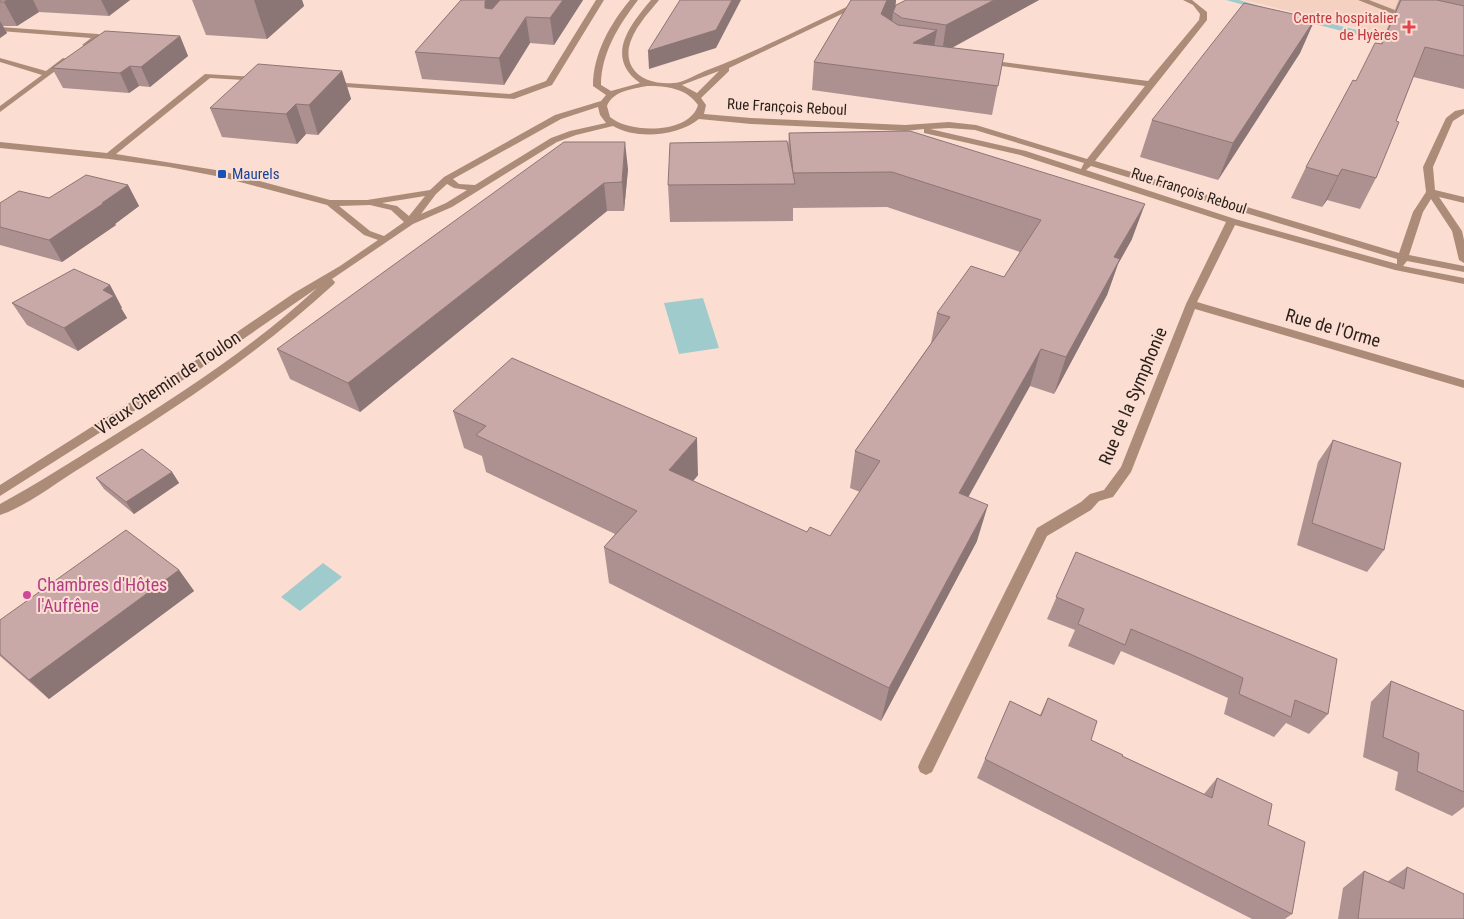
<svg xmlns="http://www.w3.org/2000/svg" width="1464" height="919" viewBox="0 0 1464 919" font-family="'Roboto Condensed',sans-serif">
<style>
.built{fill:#f5d1c1}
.water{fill:#9fcbcd}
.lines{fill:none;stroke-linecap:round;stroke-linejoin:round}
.stream{fill:#9fcbcd;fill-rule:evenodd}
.minor{fill:#ac8c79;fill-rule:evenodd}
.wall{fill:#ac9190}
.shaded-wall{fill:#8c7675}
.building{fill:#c8a9a7;stroke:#8c7675}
.health-dot{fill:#e0444e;stroke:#fbded1;stroke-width:2}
.transit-dot{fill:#1a4fb4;stroke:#fbded1;stroke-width:2}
.hotel-dot{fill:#d1479c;stroke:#fbded1;stroke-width:2}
.labels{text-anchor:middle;stroke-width:4;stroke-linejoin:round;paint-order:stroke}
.far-health-label{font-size:15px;fill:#be3a42;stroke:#fbded1;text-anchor:end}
.far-street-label{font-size:15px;fill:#2a1f1a;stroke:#fbded1}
.far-transit-label{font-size:15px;fill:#164399;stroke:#fbded1;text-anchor:start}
.street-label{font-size:18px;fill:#2a1f1a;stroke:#fbded1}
.hotel-label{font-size:18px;fill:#b23c85;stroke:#fbded1;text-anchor:start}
</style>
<rect width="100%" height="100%" fill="#fbded1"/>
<polygon class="built" points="1244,0 1464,0 1464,54"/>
<g class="water">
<polygon points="703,298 719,348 679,354 664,303"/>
<polygon points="323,563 342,577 300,611 281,597"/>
</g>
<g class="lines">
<g class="stream">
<polygon points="1226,0 1239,0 1263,7 1259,9"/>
<polygon points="1295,15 1403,41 1404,43 1397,45 1295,19"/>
</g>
<g class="minor">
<polygon points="596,0 604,0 552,85 514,99 331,86 327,84 331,82 510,94 546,81"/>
<path d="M630,0H638C619,25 601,53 601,85L611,91L640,83C604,57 630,25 651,0H659C645,17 619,44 632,67C640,81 658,84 673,83C683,83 695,75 705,71C758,51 810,24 861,0H871L729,68V71L701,98L706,105L704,114L751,118L905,125L949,122L976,125L1087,159L1145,86L987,64L983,62L987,60L1148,81L1199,20L1200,14L1193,5L1183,0H1192L1207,12V20L1095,161L1399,253L1413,212L1426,192L1423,167L1446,118L1455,111L1464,109V114L1453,121L1433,167L1435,190L1464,197V203L1439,197L1462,231L1464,240V263L1459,260L1452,231L1431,199L1423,212L1409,255L1464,266V272L1407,261L1403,266L1464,278V284L1395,270L1235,225L1197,302L1464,380V388L1195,309L1131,472L1113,497L1099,501L1091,510L1047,536L932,772L926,775L920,772L918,767L920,762L1037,528L1081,502L1090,494L1104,490L1121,467L1186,304L1226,222L1020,155L924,133V129L905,131L751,124L699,119C678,136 637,140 613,126L576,135L557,142L452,207L413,224L332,279L335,282L334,284C256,356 171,411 82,467C57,482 27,506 0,515V504C37,484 72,461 108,439C181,394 253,347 317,288L194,373L0,496V485L186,367L294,293L340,266L378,240L364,235L327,205L221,177L169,167L109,159L0,148V142L107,153L205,74L258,77L262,79L261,81L210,78L116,154L222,171L330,200H367L430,190L444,177L555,115L601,101L606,95L593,86C593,54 610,24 630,0ZM719,71L697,93L682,85ZM647,86C667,86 686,88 698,105C690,134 630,134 610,117L607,106C613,91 632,89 647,86ZM598,107L600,115L606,123L570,131L551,138L475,185L459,184L453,179L561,119ZM949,128L975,130L1084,163L1081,169L1026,151L930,129ZM1091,166L1397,259V264L1235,219L1086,170ZM447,184L454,188L467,190L446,203L421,214L436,194ZM425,196L409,216L397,206L382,203ZM370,205L391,210L404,222L384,236L370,231L339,206Z"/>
<polygon points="1358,0 1369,0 1413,17 1406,19"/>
<polygon points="0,27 98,34 102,36 86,47 82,45 91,38 0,31"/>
<polygon points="0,58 46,71 63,58 70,60 0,112 0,106 42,75 0,62"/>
</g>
</g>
<g class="wall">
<polygon points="0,0 130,0 109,16 39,12 17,26 3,26 7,33 0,38"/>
<polygon points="192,0 302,0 304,6 267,39 206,35"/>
<polygon points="461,0 583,0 554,45 530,43 504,85 422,79 415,52"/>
<polygon points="851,0 896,0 895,6 1039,0 952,48 1004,54 992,115 812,90 814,62"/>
<polygon points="1399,0 1464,0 1464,89 1413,77 1396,121 1376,178 1360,209 1327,200 1322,207 1291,198 1306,167 1356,81 1381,44"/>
<polygon points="1315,19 1300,53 1218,180 1140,157 1152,120"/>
<polygon points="180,36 188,56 150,87 139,86 129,93 63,88 52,68"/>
<polygon points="342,71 351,99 318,135 306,134 297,144 222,137 210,108"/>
<polygon points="789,133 1132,239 1118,264 1107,295 1054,394 1030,386 968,497 977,541 881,721 609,583 604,547 615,534 486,472 482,456 464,448 453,411 698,475 693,481 807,532 830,536 860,492 850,488 855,451 931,343 937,313 1004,277 1020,252 887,207 793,208 793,221 670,222 668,185 788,147"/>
<polygon points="628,169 624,211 607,211 360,412 290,379 277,349"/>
<polygon points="128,185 139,206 115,224 116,225 62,262 0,245 0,203 49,198"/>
<polygon points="110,285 122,308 121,308 127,318 78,351 27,325 12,303"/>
<polygon points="1333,440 1384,550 1367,572 1297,545 1318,462"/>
<polygon points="172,472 179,483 134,514 104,489 96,478"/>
<polygon points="1076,552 1328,714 1309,734 1286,723 1274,737 1224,714 1228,698 1177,675 1121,651 1114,665 1068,646 1075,630 1047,619"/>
<polygon points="179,570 194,591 49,699 0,656 0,620"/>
<polygon points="1391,681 1464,711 1464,807 1452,816 1395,790 1398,772 1363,757 1371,702"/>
<polygon points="1048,698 1091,740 1122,756 1204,794 1217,778 1268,825 1292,914 1285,919 1252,919 977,778 1010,701 1040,715"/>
<polygon points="1407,867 1464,919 1338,919 1343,888 1364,871 1387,882"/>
</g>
<g class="shaded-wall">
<polygon points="7,0 33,0 39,12 17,26 4,2"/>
<polygon points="101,0 130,0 109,16"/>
<polygon points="254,0 302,0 304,6 267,39"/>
<polygon points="486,0 513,0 490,28 485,8 485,2"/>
<polygon points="563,0 583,0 554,45 550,18"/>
<polygon points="732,0 741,0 716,48 649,69 648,51"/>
<polygon points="886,0 896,0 895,13 893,12 892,22 881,14"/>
<polygon points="994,0 1039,0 942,53 946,25"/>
<polygon points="526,17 530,43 504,85 499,58"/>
<polygon points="1315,19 1300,53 1218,180 1233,143"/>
<polygon points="0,21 7,33 0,38"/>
<polygon points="937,30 932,58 913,43"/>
<polygon points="180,36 188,56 150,87 141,67"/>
<polygon points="130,66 139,86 129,93 120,73"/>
<polygon points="342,71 351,99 318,135 309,105"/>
<polygon points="296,104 306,134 297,144 286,114"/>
<polygon points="625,142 628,169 624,211 622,182"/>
<polygon points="1342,169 1327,200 1322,207 1338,176"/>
<polygon points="604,183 607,211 360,412 348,383"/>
<polygon points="128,185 139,206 115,224 116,225 62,262 49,240"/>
<polygon points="1145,204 1132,239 1118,264 1107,295 1054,394 1066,357 1114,257"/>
<polygon points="110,285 122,308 121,308 127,318 78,351 64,328 103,290"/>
<polygon points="1041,349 1030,386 950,530 959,493"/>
<polygon points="697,438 698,475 672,507 669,470"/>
<polygon points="172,472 179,483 134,514 126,502"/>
<polygon points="988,505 977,541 881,721 889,688"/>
<polygon points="179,570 194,591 49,699 29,680"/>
</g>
<g class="building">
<polygon points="0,0 7,0 4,2 0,2"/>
<polygon points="461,0 486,0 485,2 485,8 492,9 500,0 563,0 550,18 526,17 499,58 415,52"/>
<polygon points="680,0 732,0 716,30 648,51"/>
<polygon points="851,0 887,0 881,14 898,25 937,30 913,43 1004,54 998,86 814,62"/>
<polygon points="906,0 994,0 946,25 902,18 893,12 896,5"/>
<polygon points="1401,0 1437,0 1464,6 1464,56 1425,47 1396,121 1399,122 1376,178 1342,169 1338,176 1306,167 1353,80 1356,81 1375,43 1382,44"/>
<polygon points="1244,3 1315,19 1233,143 1152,120"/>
<polygon points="105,31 180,36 141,67 130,66 120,73 52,68"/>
<polygon points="258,64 342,71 309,105 296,104 286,114 210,108"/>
<polygon points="910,131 1145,204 1114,257 1120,259 1066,357 1041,349 959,493 988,505 889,688 604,547 637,511 476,435 486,426 453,411 512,358 697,438 669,470 807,532 810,527 830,536 880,461 855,451 950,317 937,313 971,266 1004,277 1041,220 892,172 793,173 789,133"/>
<polygon points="787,141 795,184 668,185 670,143"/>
<polygon points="564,142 625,142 622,182 604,183 348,383 277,349"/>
<polygon points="86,175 128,185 102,203 104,203 49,240 0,227 0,203 19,191 49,198"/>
<polygon points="74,269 110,285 103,290 114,296 64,328 12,303"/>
<polygon points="1333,440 1401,463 1384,550 1312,523"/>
<polygon points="142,449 172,472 126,502 96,478"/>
<polygon points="126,530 179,570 29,680 0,654 0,620"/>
<polygon points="1076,552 1337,659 1328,714 1295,700 1291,717 1239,694 1243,678 1190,654 1131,629 1125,645 1078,624 1084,609 1056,597"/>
<polygon points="1391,681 1464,711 1464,792 1417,771 1419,753 1383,737"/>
<polygon points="1048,698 1097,721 1091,740 1123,755 1122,756 1212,798 1217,778 1272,804 1268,825 1305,842 1292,914 985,759 1010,701 1041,716"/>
<polygon points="1407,867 1464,894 1464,919 1358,919 1364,871 1404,889"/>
</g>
<path class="health-dot" d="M1406.5 19.5h5v5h5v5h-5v5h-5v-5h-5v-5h5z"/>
<rect class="transit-dot" x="217" y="169" width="10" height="10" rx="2.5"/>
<circle class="hotel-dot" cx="27" cy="595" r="5"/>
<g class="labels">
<g class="far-health-label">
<text x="1398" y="23">Centre hospitalier<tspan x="1398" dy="17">de Hyères</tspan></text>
</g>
<g class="far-street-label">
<text transform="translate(787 107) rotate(3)" y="5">Rue François Reboul</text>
<text transform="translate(1189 191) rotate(18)" y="5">Rue François Reboul</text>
</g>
<g class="far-transit-label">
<text x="232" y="179">Maurels</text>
</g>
<g class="street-label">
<text transform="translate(1333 328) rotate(16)" y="6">Rue de l'Orme</text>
<text transform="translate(168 383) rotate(-34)" y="6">Vieux Chemin de Toulon</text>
<text transform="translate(1133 396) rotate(-67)" y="6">Rue de la Symphonie</text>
</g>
<g class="hotel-label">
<text x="37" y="591">Chambres d'Hôtes<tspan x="37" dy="21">l'Aufrêne</tspan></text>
</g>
</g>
</svg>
